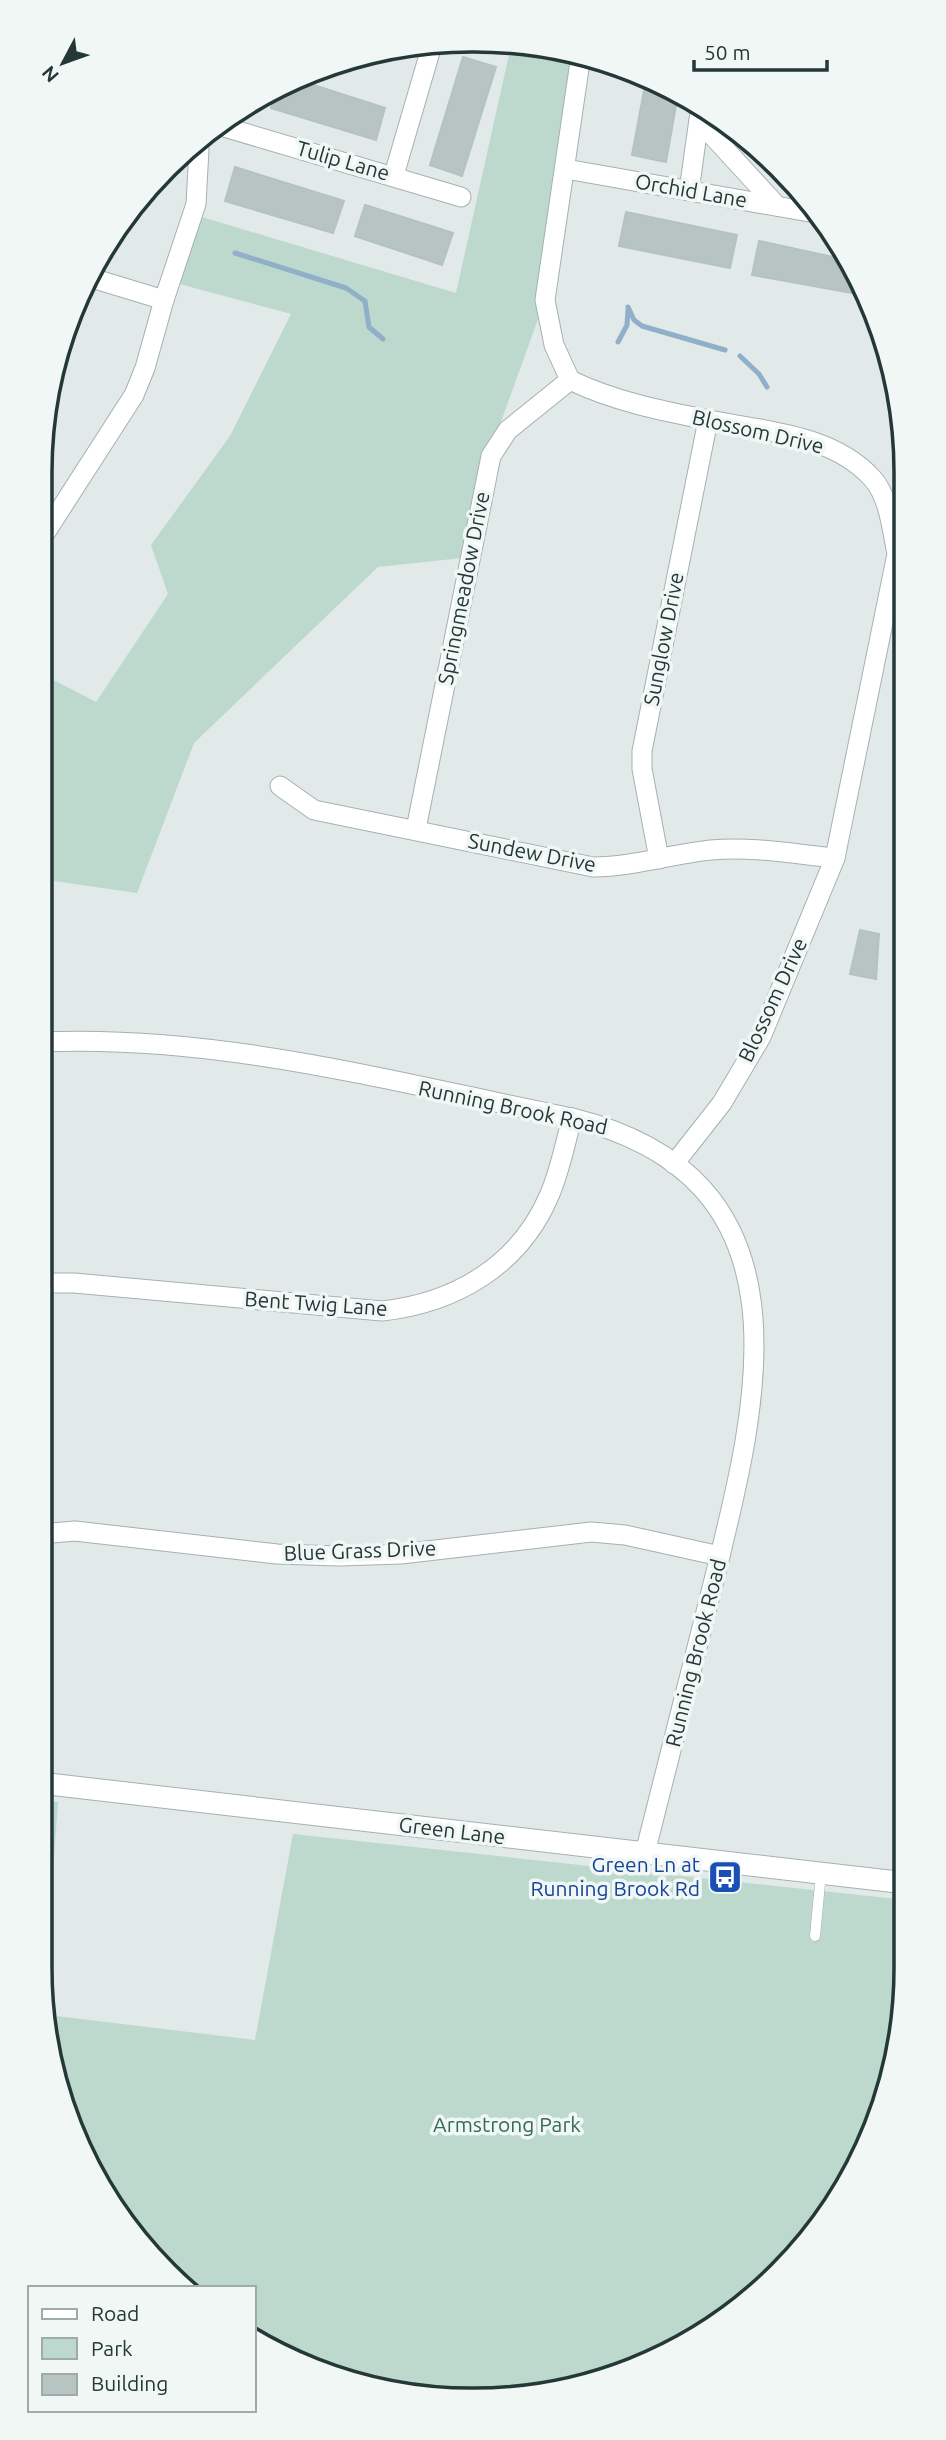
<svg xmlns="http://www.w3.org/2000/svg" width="946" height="2440" viewBox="0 0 946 2440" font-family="Ubuntu,sans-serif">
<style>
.green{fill:#bdd8cc}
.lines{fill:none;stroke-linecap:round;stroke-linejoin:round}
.stream{stroke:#90afc8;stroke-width:5}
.building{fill:#b7c4c2;stroke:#b4c2c1;stroke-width:2}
.service-casing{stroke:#a5b1b0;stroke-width:11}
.minor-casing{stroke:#a5b1b0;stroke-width:21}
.tertiary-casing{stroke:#a5b1b0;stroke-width:23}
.service{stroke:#fff;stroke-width:10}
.minor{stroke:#fff;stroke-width:19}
.tertiary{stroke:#fff;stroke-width:21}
.labels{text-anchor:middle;stroke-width:7;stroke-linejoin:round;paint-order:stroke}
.street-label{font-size:21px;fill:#243838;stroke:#f1f7f5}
.transit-label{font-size:21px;fill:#164399;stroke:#f1f7f5;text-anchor:end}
.park-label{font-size:21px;fill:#336a58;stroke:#f1f7f5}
.rim{fill:none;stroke:#243838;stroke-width:3.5}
</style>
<rect width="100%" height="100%" fill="#e1eae8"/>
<g class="green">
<polygon points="510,50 580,55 545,300 494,441 462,558 378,567 194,743 137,893 40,879 40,673 96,702 168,594 151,545 230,436 291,314 172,282 192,214 456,293"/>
<polygon points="40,1800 58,1802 44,1993 40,1967"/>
<polygon points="293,1834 906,1900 906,1967 891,2079 817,2230 713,2327 558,2391 416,2396 257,2342 254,2339 254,2288 191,2288 147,2252 63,2106 48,2015 255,2040"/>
</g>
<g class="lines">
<g class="stream">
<polyline points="235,253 346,288 365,301 369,327 383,339"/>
<polyline points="628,307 634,320 642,326 725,350"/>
<polyline points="618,342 627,325 628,310"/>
<polyline points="740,356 759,374 767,387"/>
</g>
</g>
<g class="building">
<polygon points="463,57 496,67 462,176 430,165"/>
<polygon points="646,80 678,94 666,162 632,155"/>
<polygon points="304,82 385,108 376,140 271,108 276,91"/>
<polygon points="235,167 344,201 333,233 225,201"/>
<polygon points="365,205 453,233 442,265 355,236"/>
<polygon points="626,212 737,235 730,268 619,246"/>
<polygon points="759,241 847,260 861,282 858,294 752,275"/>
<polygon points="860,930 879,934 876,979 850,974"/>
</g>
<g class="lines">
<g class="service-casing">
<g id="service">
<polyline points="40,1884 48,1784"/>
<polyline points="815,1936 821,1873"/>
</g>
</g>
<g class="minor-casing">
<g id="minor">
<path d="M581,55L545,300L554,345L570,380C613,401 662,411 709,420C764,431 832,434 872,478C889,496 892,530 897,554L835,858L761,1037L722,1103L674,1164"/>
<polyline points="699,121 777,206"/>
<polyline points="224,127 461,197"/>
<polyline points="566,169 815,213"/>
<polyline points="394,175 432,45"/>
<polyline points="689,191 700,112"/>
<polyline points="95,279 164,300"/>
<polyline points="40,541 134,395 145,368 164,300 196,204 199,149"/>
<path d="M280,786L314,810L593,867C633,867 671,854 711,850C751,846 794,854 835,858"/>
<polyline points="416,829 491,456 508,430 570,380"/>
<polyline points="659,859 642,769 642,751 708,420"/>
<path d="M40,1042C221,1034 397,1083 572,1118C821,1179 757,1408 711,1592C689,1679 667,1766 645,1853"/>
<path d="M40,1283H74L382,1311C455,1303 519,1266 549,1196C560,1171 565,1144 572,1118"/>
<polyline points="40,1534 75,1531 277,1554 339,1556 401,1554 591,1532 625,1535 720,1556"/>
</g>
</g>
<g class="tertiary-casing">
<polyline id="tertiary" points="40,1783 906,1883"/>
</g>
<use href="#service" class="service"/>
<use href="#minor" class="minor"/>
<use href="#tertiary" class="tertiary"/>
</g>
<defs>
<g id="bus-square" transform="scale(1.75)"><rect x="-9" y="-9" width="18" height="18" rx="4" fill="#1a4fb4" stroke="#f1f7f5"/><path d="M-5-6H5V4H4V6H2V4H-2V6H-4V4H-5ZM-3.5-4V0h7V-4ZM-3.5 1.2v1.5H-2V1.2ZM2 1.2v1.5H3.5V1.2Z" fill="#fff"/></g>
</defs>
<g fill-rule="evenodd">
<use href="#bus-square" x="725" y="1877"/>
</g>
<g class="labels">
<g class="street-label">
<text transform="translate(343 161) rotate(16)" y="7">Tulip Lane</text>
<text transform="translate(691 191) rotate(10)" y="7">Orchid Lane</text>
<text transform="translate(758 432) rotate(13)" y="7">Blossom Drive</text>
<text transform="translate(464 588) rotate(-79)" y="7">Springmeadow Drive</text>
<text transform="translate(664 639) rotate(-79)" y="7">Sunglow Drive</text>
<text transform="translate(532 853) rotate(11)" y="7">Sundew Drive</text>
<text transform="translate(773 1000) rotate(-65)" y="7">Blossom Drive</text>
<text transform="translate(513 1108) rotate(12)" y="7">Running Brook Road</text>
<text transform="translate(316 1304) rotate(4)" y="7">Bent Twig Lane</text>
<text transform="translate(360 1551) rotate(-2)" y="7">Blue Grass Drive</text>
<text transform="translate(696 1653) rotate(-76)" y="7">Running Brook Road</text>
<text transform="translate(452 1831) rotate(7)" y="7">Green Lane</text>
</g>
<g class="transit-label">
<text x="700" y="1872">Green Ln at<tspan x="700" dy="24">Running Brook Rd</tspan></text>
</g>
<g class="park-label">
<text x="507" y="2132">Armstrong Park</text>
</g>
</g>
<path d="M0 0H946V2440H0ZM472 52H474A420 420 0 0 1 894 472V1968A420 420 0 0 1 474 2388H472A420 420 0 0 1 52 1968V472A420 420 0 0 1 472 52Z" fill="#f1f7f5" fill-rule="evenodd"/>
<path class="rim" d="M472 52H474A420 420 0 0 1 894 472V1968A420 420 0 0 1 474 2388H472A420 420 0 0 1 52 1968V472A420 420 0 0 1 472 52Z"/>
<rect x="28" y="2286" width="228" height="126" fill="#f1f7f5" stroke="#9faba9" stroke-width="2"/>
<rect x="42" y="2309" width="35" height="10" fill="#ffffff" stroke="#9faba9" stroke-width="2"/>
<text x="91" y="2321" font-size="21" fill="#243838">Road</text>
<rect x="42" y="2338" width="35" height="21" fill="#bdd8cc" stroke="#9faba9" stroke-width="2"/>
<text x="91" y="2356" font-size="21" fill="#243838">Park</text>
<rect x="42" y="2374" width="35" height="21" fill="#b7c4c2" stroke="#9faba9" stroke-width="2"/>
<text x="91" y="2391" font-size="21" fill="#243838">Building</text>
<g transform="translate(63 63) rotate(229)" stroke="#f1f7f5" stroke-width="5" paint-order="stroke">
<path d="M0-5L12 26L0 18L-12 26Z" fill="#243838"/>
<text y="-10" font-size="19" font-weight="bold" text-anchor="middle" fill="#243838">N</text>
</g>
<path d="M694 60v10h133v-10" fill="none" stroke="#243838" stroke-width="3.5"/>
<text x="704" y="60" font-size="21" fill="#243838" stroke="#f1f7f5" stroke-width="5" paint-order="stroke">50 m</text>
</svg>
